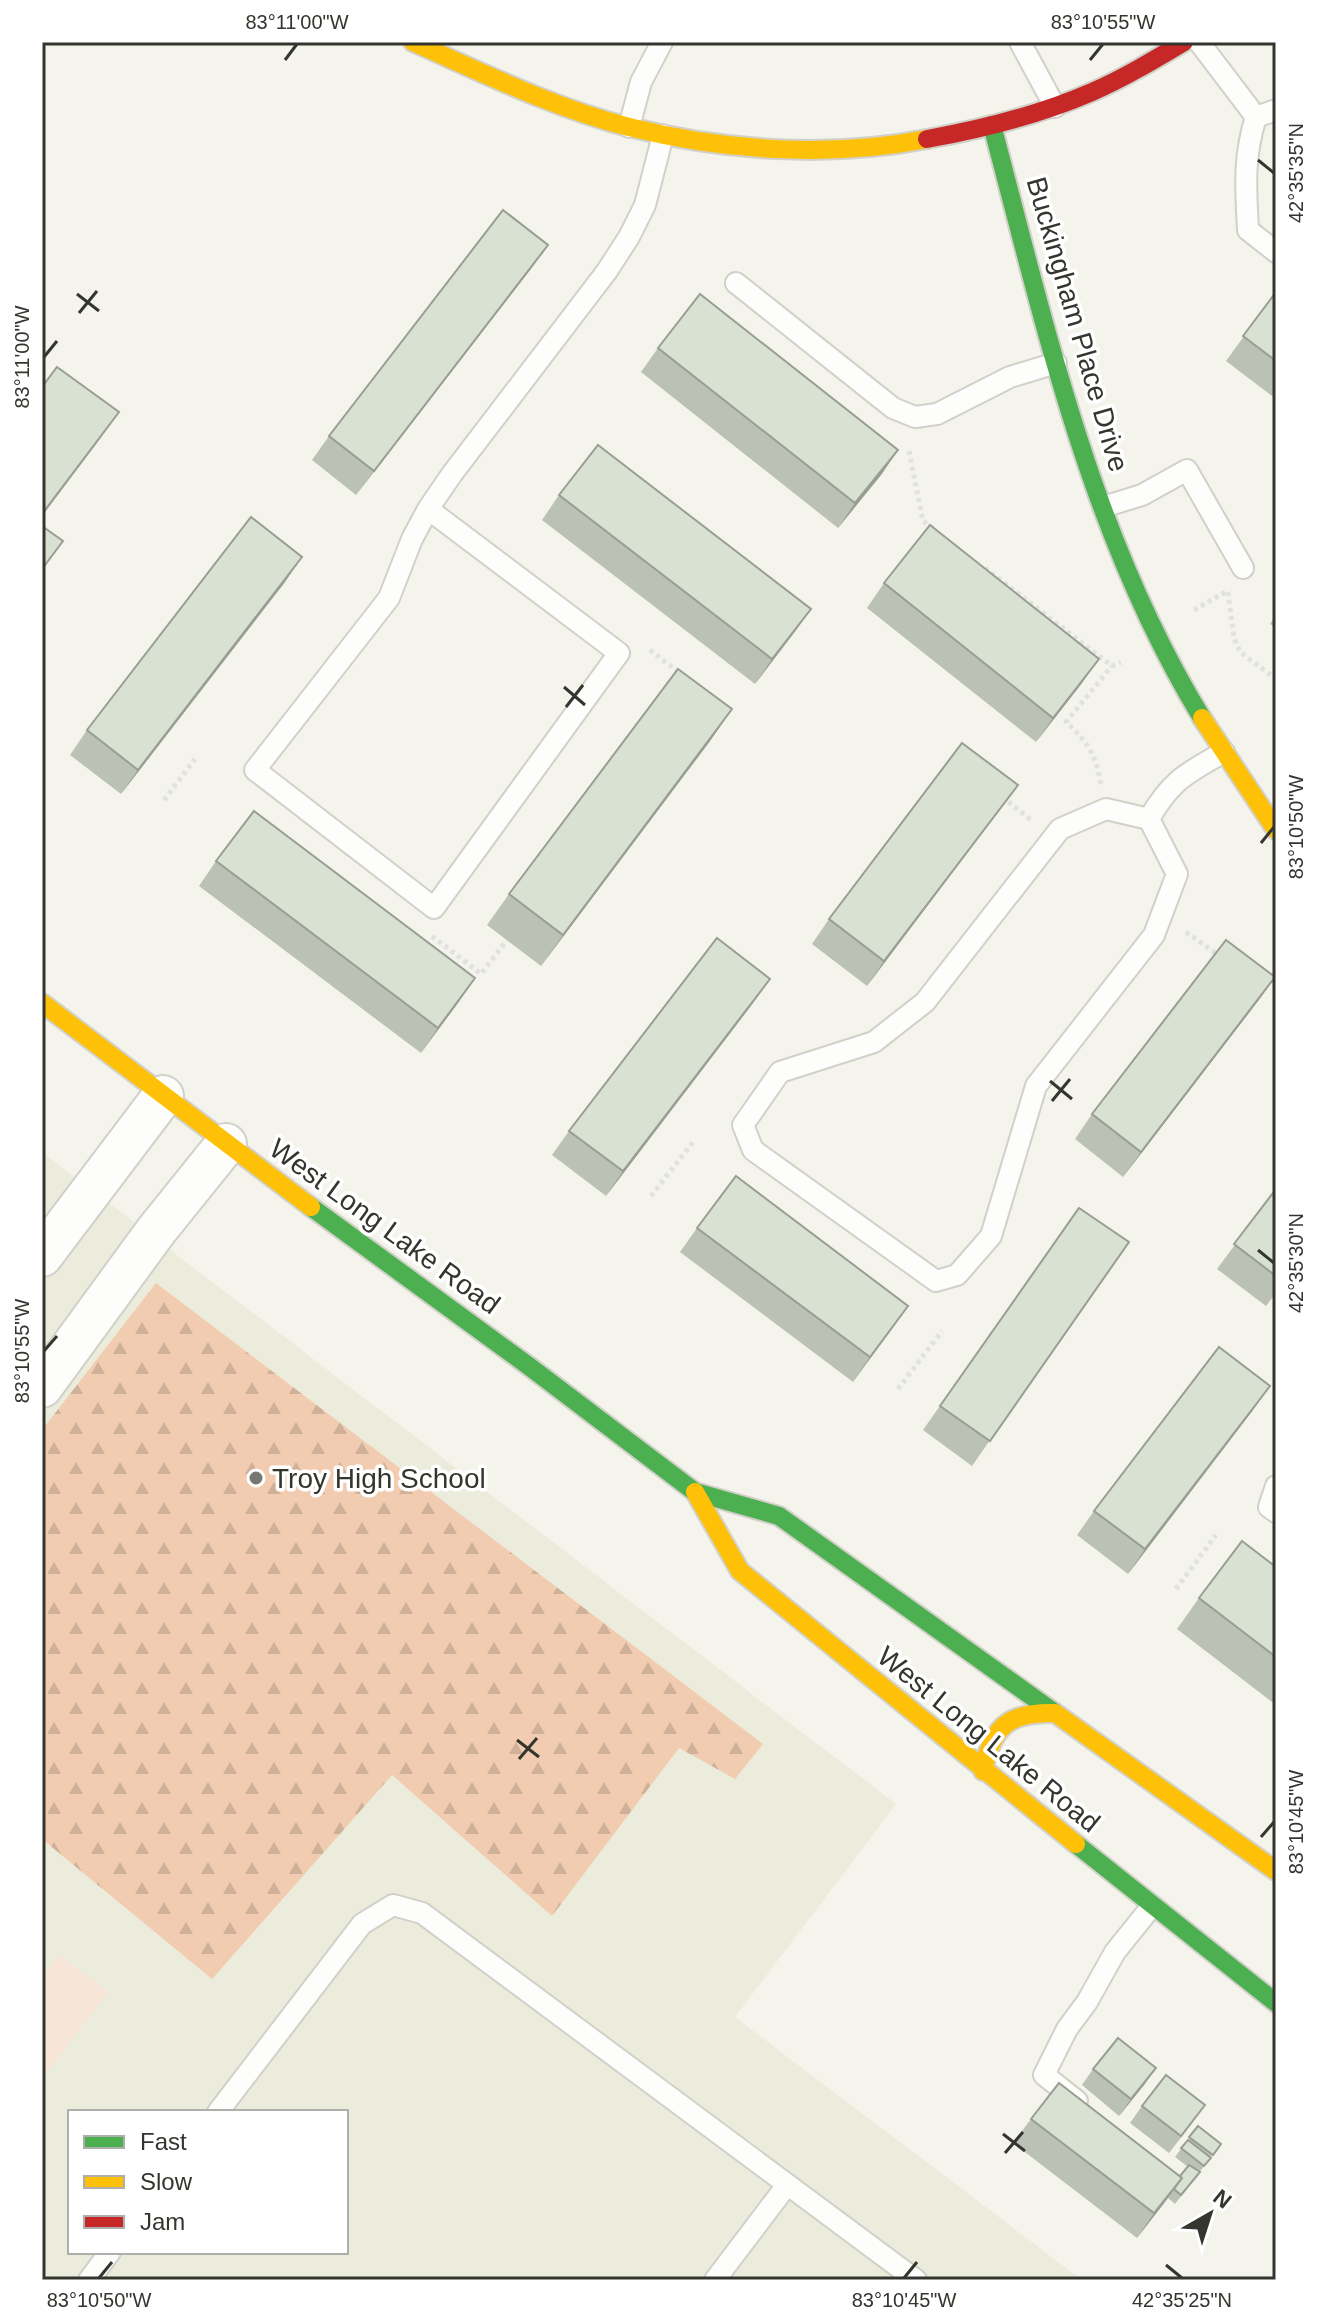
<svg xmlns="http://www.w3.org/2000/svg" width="1318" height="2322" viewBox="0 0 1318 2322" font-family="Helvetica,sans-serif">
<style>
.built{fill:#ececdc;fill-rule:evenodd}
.forest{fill:url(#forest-firs)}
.green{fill:#f7e6d7}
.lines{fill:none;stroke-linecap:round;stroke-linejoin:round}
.lane-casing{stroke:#d1d1ca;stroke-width:24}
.street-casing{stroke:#d1d1ca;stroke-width:44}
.fast-casing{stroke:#d1d1ca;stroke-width:22}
.slow-casing{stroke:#d1d1ca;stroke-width:22}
.jam-casing{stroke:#d1d1ca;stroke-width:22}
.path{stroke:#e1e1df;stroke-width:5;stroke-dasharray:4 4;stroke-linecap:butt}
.lane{stroke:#fdfdfc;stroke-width:20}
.street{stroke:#fdfdfc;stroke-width:40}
.fast{stroke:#4caf50;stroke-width:18}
.slow{stroke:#ffc107;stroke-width:18}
.jam{stroke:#c62828;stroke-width:18}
.wall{fill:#bbc2b5}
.shaded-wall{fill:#989e93}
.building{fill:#d9e2d2;stroke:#989e93;stroke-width:2}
.ticks{fill:none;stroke:#34352f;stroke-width:3}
.poi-dot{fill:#777871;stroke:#fff;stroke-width:3}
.labels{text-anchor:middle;stroke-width:7;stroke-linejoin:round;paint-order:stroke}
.street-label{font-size:28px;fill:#34352f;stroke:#fff}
.poi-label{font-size:28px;fill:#34352f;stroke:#fff;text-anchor:start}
.neatline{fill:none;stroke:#34352f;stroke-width:3}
.ticks-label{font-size:20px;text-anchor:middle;fill:#34352f}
</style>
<defs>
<pattern id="forest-firs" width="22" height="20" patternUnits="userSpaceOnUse" patternTransform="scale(2)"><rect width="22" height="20" fill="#f1ccb0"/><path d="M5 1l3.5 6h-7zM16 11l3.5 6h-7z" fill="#cfb098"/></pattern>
</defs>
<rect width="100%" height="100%" fill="#f4f4ec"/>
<path class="built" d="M42,1152L896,1804L735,2017L1082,2280H42ZM70,2112H346V2252H70Z"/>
<polygon class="forest" points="156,1283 763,1744 735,1779 679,1748 552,1916 392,1775 212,1979 42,1839 42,1430"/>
<polygon class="green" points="59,1955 108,1992 42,2079 42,1978"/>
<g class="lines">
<g class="lane-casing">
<g id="lane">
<polyline points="1020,42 1055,107"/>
<polyline points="1199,42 1256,117"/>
<path d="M1256,117C1243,158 1246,189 1248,230L1276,252"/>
<polyline points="1256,117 1276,110"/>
<polyline points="629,127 641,82 662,42"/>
<polyline points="736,283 893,408 915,417 937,414 1010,377 1056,363"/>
<polyline points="1103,507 1142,495 1187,470 1243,568"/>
<polyline points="428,509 619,653 434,908 255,770 389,598 412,539 428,509 452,474 607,271 629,237 645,205 663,135"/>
<path d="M1149,819L1106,809L1060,829L925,1002L874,1042L780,1072L743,1125L753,1150L936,1281L957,1275L991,1236L1036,1086L1154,935L1177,874L1149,819C1171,780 1187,773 1224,752"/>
<polyline points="1276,1486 1269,1507 1276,1512"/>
<polyline points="1077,2101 1044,2075 1067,2029 1087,2002 1115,1952 1152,1906"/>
<polyline points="218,2112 362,1924 393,1905 422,1913 916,2280"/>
<polyline points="89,2280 110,2252"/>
<polyline points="715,2280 787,2185"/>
</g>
</g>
<g class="street-casing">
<g id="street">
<polyline points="42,1256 163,1096"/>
<polyline points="42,1387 156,1231 226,1144"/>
</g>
</g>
<g class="fast-casing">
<g id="fast">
<path d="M992,125C1046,329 1091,536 1202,718"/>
<polyline points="311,1207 530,1367 695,1492 779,1516 1055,1713"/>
<polyline points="1076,1844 1276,2003"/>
</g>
</g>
<g class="slow-casing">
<g id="slow">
<path d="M413,42C483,73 554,108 629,127C725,151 830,158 927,139"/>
<polyline points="1202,718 1276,830"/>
<polyline points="42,1003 311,1207"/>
<polyline points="695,1492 740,1571 1076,1844"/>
<polyline points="1055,1713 1276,1871"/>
<path d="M983,1771C992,1727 1008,1712 1054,1713"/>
</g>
</g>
<g class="jam-casing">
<path id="jam" d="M927,139C983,129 1039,115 1092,92C1124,78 1154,60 1184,42"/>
</g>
<g class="path">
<polyline points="909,451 923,521 933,528"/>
<polyline points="985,568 1112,666 1121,662"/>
<polyline points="1228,592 1234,638 1240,652 1276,679"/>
<polyline points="1194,610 1227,591"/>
<polyline points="650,650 681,674"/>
<path d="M1101,784C1094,752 1090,745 1066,722L1112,666"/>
<polyline points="1002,797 1031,820"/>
<polyline points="164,800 195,759"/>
<polyline points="1186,932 1221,957"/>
<polyline points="432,936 481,974 507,940"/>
<polyline points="651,1196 693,1142"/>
<polyline points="898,1389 942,1331"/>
<polyline points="1176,1589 1216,1535"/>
</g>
<use href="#lane" class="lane"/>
<use href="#street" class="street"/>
<use href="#fast" class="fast"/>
<use href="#slow" class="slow"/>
<use href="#jam" class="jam"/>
</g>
<g class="wall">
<polygon points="548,245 530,270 356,495 312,460 329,436"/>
<polygon points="1276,292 1276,399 1226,361"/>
<polygon points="658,348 898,450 881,475 838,528 641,372"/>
<polygon points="559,495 811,609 755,684 542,520"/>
<polygon points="285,582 121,794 70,755 87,730"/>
<polygon points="884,583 1082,683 1036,742 867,608"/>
<polygon points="1276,615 1276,628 1270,624"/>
<polygon points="732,709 710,741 541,966 487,925 509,894"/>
<polygon points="1018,785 867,986 812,944 829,919"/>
<polygon points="216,861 475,978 421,1053 199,886"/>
<polygon points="1275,977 1258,1001 1123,1177 1075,1139 1092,1114"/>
<polygon points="753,1003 606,1196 552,1155 569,1131"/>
<polygon points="1276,1189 1276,1293 1266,1306 1217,1269"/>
<polygon points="1079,1208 1129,1242 972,1466 923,1430"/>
<polygon points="697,1228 908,1306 853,1382 680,1252"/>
<polygon points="1253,1410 1128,1574 1077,1535 1094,1511"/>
<polygon points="1276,1567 1276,1705 1177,1629 1199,1598"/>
<polygon points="1093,2069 1144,2085 1119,2116 1082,2085"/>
<polygon points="1142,2106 1193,2122 1169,2153 1130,2123"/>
<polygon points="1031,2119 1180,2176 1188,2167 1175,2157 1198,2126 1221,2144 1175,2204 1168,2198 1137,2238 1013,2143"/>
</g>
<g class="shaded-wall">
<polygon points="548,245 530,270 356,495 374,471"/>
<polygon points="119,412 96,444 42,516 42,514"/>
<polygon points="898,450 881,475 838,528 855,503"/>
<polygon points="302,557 285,582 121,794 138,770"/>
<polygon points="811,609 794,633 755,684 772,659"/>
<polygon points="1099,659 1082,683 1036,742 1053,718"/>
<polygon points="732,709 710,741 541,966 563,935"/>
<polygon points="1018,785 1000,809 867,986 884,961"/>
<polygon points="1275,977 1258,1001 1123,1177 1141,1152"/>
<polygon points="475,978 458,1003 421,1053 438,1028"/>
<polygon points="770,979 753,1003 606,1196 623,1171"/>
<polygon points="908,1306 891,1330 853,1382 870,1357"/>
<polygon points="1270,1386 1253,1410 1128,1574 1145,1549"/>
<polygon points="1156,2068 1144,2085 1119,2116 1131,2099"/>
<polygon points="1182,2178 1165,2202 1137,2238 1154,2213"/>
</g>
<g class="building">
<polygon points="503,210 548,245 374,471 329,436"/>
<polygon points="1276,292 1276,361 1243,336"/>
<polygon points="700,294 898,450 855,503 658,348"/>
<polygon points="57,367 119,412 42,514 42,387"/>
<polygon points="598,445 811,609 772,659 559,495"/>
<polygon points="251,517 302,557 138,770 87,730"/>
<polygon points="930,525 1099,659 1053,718 884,583"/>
<polygon points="42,526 63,541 42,569"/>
<polygon points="678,669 732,709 563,935 509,894"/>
<polygon points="962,743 1018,785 884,961 829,919"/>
<polygon points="254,811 475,978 438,1028 216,861"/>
<polygon points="717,938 770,979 623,1171 569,1131"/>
<polygon points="1226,940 1275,977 1141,1152 1092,1114"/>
<polygon points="736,1176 908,1306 870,1357 697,1228"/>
<polygon points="1276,1189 1276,1276 1234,1244"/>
<polygon points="1079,1208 1129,1242 990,1441 940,1406"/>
<polygon points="1219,1347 1270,1386 1145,1549 1094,1511"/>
<polygon points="1242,1541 1276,1567 1276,1657 1199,1598"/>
<polygon points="1118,2038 1156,2068 1131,2099 1093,2069"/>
<polygon points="1166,2075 1205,2105 1181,2136 1142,2106"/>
<polygon points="1059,2083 1182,2178 1154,2213 1031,2119"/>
<polygon points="1198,2126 1221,2144 1213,2155 1189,2137"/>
<polygon points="1188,2140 1211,2158 1204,2166 1181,2148"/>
<polygon points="1189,2165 1200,2172 1181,2195 1174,2189 1182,2178 1180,2176"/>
</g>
<path class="ticks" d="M285,60L297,44M1090,60L1103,44M1258,160L1274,173M77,294L99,311M79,313L97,291M44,357L57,341M564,687L585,705M566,707L583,685M1261,843L1274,827M1050,1081L1072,1099M1052,1101L1070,1079M1258,1250L1274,1263M44,1351L57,1336M517,1740L539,1757M519,1759L537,1738M1261,1837L1274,1822M1003,2134L1025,2151M1005,2153L1023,2132M1166,2265L1182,2278M99,2278L112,2262M904,2278L917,2262"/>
<circle class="poi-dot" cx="256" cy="1478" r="8"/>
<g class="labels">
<g class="street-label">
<text transform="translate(1078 324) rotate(74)" y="10">Buckingham Place Drive</text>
<text transform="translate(385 1226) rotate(36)" y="10">West Long Lake Road</text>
<text transform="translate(989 1739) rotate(39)" y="10">West Long Lake Road</text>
</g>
<g class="poi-label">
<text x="272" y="1488">Troy High School</text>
</g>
</g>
<rect width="1318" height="2322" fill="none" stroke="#ffffff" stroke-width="88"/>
<rect x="68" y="2110" width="280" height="144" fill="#ffffff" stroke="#aeaeac" stroke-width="2"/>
<rect x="84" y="2136" width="40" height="12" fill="#4caf50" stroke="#aeaeac" stroke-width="2"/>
<text x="140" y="2150" font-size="24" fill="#34352f">Fast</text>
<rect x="84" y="2176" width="40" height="12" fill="#ffc107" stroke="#aeaeac" stroke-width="2"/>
<text x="140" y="2190" font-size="24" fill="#34352f">Slow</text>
<rect x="84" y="2216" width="40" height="12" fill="#c62828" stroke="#aeaeac" stroke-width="2"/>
<text x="140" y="2230" font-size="24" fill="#34352f">Jam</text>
<g transform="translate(1210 2214) rotate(39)" stroke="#ffffff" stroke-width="6" paint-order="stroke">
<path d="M0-6L14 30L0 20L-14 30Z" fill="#34352f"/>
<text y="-12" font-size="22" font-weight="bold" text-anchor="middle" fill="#34352f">N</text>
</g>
<rect x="44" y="44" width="1230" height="2234" class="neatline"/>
<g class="ticks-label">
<text x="297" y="29">83°11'00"W</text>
<text x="1103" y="29">83°10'55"W</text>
<text transform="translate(1296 173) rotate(-90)" y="7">42°35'35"N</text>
<text transform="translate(22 357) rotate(-90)" y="7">83°11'00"W</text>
<text transform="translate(1296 827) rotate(-90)" y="7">83°10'50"W</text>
<text transform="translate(1296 1263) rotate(-90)" y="7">42°35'30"N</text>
<text transform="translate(22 1351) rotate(-90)" y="7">83°10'55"W</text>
<text transform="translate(1296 1822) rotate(-90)" y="7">83°10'45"W</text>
<text x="99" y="2307">83°10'50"W</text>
<text x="904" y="2307">83°10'45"W</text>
<text x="1182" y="2307">42°35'25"N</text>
</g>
</svg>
